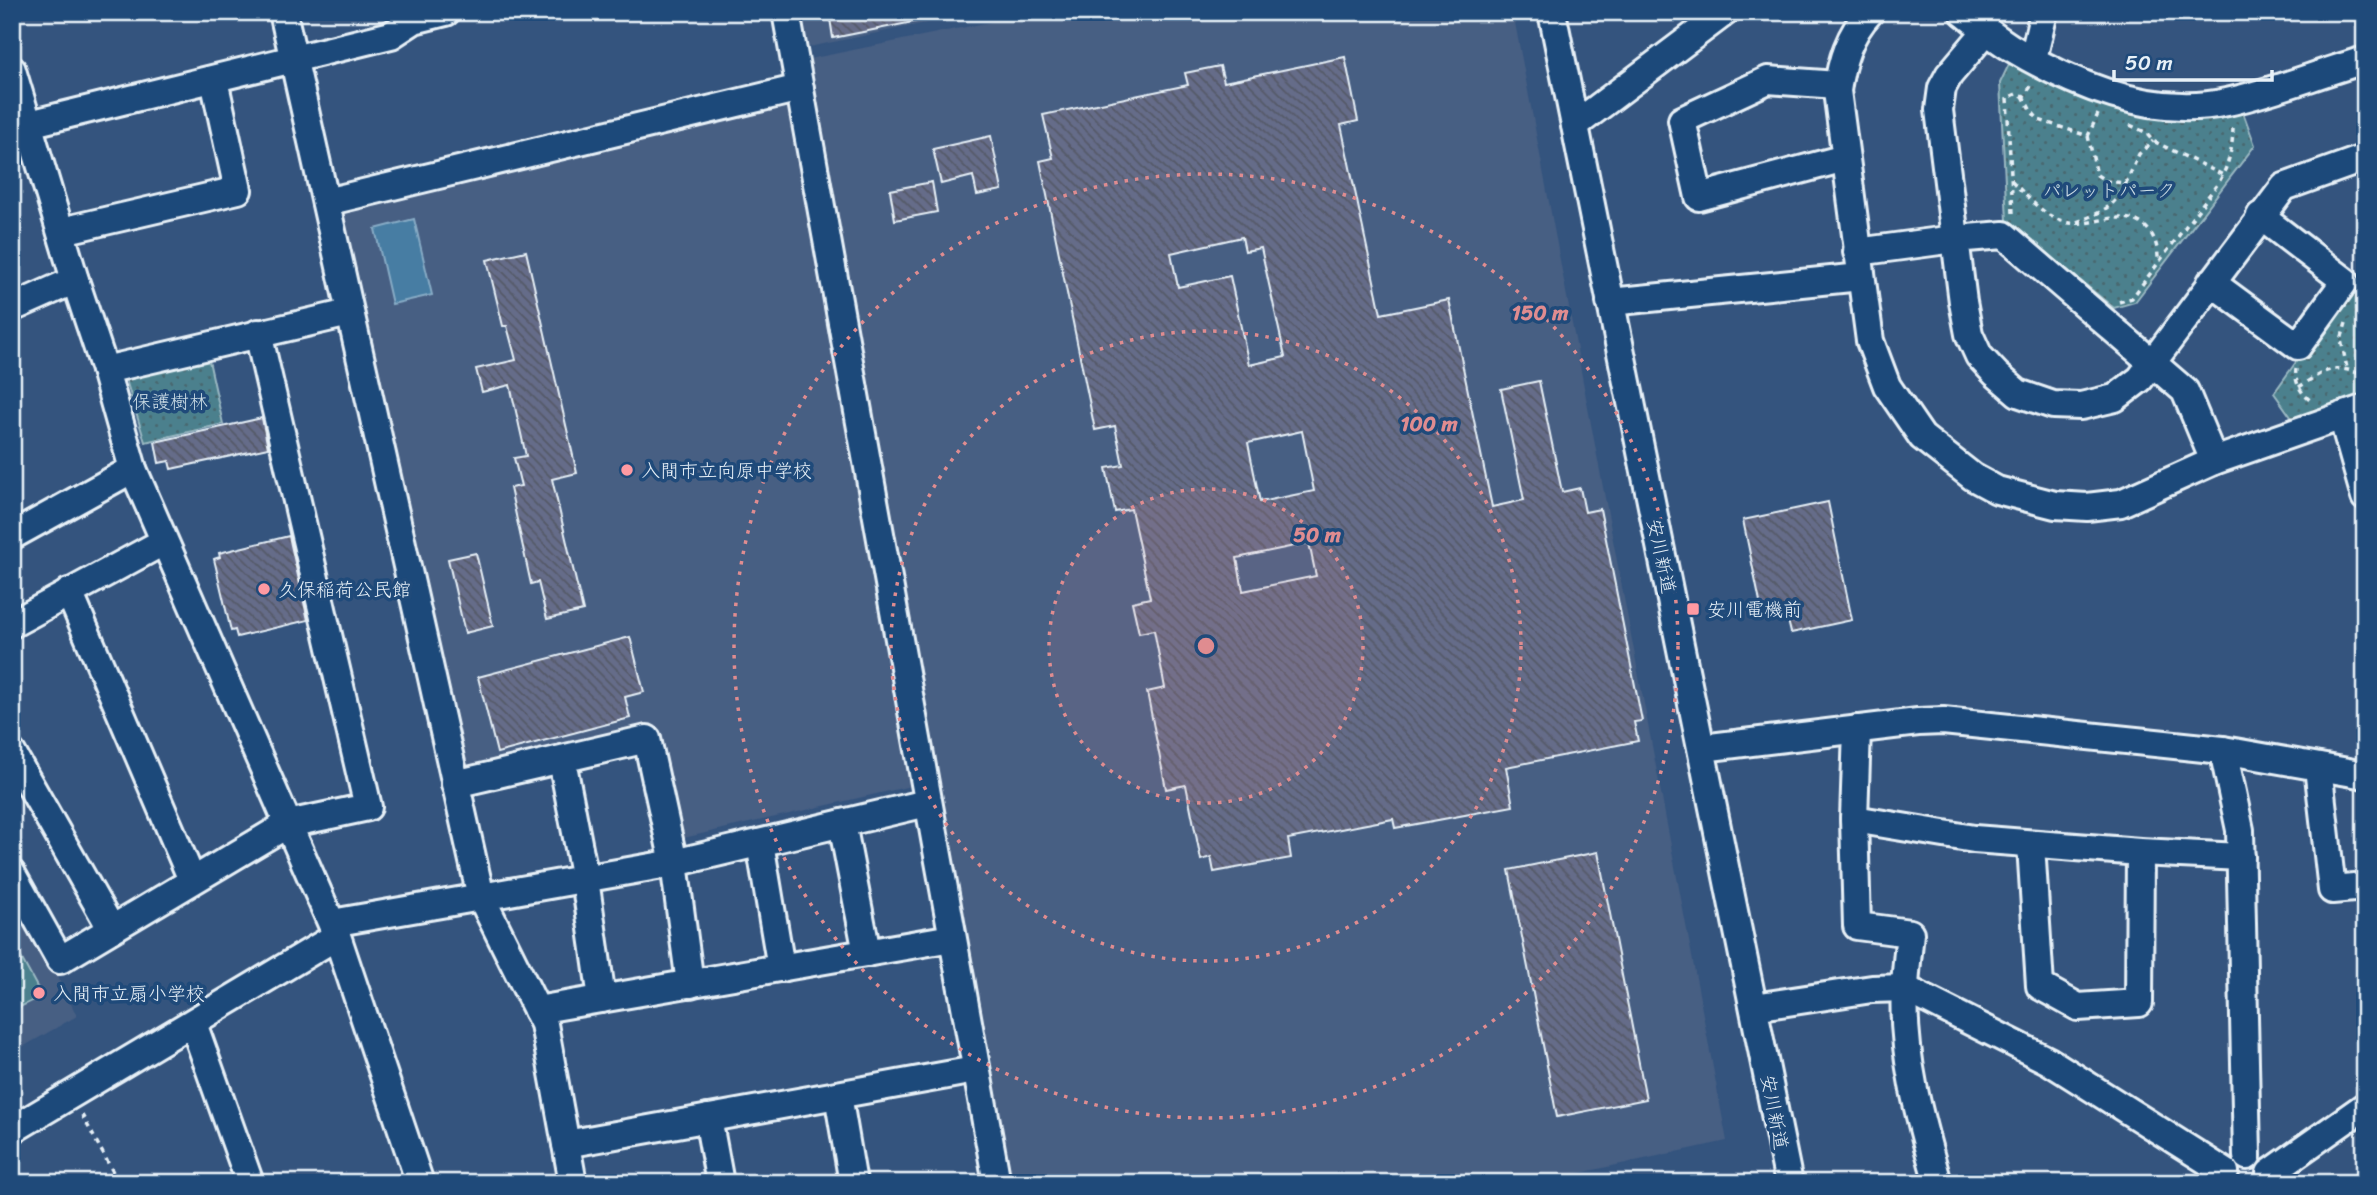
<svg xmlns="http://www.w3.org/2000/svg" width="2377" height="1195" viewBox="0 0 2377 1195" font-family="Sriracha,'Klee One',sans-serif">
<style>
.built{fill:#465e83}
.park{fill:url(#park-dots);stroke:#9ab8c2;stroke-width:2}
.garden{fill:#4b808d;stroke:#9ab8c2;stroke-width:2}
.water{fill:#467da3;stroke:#87abc5;stroke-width:2}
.building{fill:url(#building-back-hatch);stroke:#e8f1f8;stroke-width:2;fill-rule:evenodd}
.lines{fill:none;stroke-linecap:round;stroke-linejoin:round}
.minor-casing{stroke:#e8f1f8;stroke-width:32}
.path{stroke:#e8f1f8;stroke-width:3.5;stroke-dasharray:5 5;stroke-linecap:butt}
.minor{stroke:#1f4a7a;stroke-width:26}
.ring{fill:none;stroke:#df8c90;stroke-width:3.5;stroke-dasharray:3.5 7}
.poi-dot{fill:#ff9aa2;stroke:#1f4a7a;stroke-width:2.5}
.labels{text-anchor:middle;stroke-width:7;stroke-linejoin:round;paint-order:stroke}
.park-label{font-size:19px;fill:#d0e0e8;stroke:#1f4a7a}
.poi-label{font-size:19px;fill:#e8f1f8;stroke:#1f4a7a;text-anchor:start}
.street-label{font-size:19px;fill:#e8f1f8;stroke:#1f4a7a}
.centre{fill:#df8c90;stroke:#1f4a7a;stroke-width:3.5}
.ring-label{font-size:21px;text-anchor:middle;font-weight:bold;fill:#df8c90;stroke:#1f4a7a;stroke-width:7;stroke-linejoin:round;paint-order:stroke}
</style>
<defs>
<pattern id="park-dots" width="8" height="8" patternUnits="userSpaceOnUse" patternTransform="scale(1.75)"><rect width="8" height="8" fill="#4b808d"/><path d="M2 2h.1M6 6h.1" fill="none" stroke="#49676f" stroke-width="1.8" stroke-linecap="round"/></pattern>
<pattern id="building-back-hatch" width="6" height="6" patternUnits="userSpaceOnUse" patternTransform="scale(1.75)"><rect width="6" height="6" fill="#656c89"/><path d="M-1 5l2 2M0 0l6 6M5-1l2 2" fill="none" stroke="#545866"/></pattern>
</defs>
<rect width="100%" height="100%" fill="#34547e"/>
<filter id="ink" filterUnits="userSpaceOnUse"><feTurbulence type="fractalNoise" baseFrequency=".0143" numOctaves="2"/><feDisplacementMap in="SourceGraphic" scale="14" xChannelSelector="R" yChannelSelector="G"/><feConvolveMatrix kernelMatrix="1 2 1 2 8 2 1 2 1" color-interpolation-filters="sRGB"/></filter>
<g filter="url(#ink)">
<g class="built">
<polygon points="802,12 980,12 809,47"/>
<polygon points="1039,12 1513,12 1727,1141 1534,1183 1004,1183 804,60"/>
<polygon points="788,106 911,786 675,840 651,733 467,776 341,207"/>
<polygon points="12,894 55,971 77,1016 12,1053"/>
</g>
<g class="park">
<polygon points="2011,60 2044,73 2241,107 2255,145 2135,302 2114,308 2007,221 2000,83"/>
<polygon points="2365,273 2365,399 2296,424 2274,393 2355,279"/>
<polygon points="208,356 223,424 145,442 126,380 129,374"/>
</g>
<polygon class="garden" points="12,941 42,996 12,1011"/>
<polygon class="water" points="414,219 432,295 392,304 375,229"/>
<g class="building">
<polygon points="829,12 922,12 923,20 833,38"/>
<path d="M1345,57L1358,121L1341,125L1381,314L1449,300L1492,507L1524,500L1501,389L1539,381L1562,492L1580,488L1585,512L1600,509L1642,721L1634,722L1638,741L1506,767L1513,806L1395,828L1393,819L1288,839L1291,858L1214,872L1211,857L1201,860L1186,785L1166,789L1147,692L1165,688L1154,630L1139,633L1132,602L1150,598L1131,509L1115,512L1106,468L1123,465L1115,426L1095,430L1040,161L1053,158L1043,115L1188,85L1185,73L1220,66L1224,82ZM1242,237L1245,251L1261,248L1285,357L1249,365L1230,276L1178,287L1171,253ZM1302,431L1314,491L1260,502L1248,443ZM1309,543L1316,576L1243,591L1237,558Z"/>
<polygon points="991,136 1002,190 977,195 973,176 941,184 933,149"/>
<polygon points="932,182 937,212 895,220 890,190"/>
<polygon points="526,251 577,473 552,479 583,611 547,619 538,582 531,584 510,488 521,486 514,458 526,456 510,385 482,392 476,369 516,360 507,326 503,326 487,260"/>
<polygon points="262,418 268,448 171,469 169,461 159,463 155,442"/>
<polygon points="1828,502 1852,620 1791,633 1786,612 1763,617 1743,520"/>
<polygon points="289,536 308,620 237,637 235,630 231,631 214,559 220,557 219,553"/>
<polygon points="476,553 493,626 465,633 448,559"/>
<polygon points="630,637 644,692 625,697 630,718 497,753 478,677"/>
<polygon points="1598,852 1646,1099 1557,1117 1509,870"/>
</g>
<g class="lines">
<g class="minor-casing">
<g id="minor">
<polyline points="283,12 481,897 332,923"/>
<polyline points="786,12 997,1183"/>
<polyline points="1552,12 1789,1183"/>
<path d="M1870,12C1849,34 1841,62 1837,91L1870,341L1887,386L1922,437L1973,477L1997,490L2055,505L2087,507L2121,503L2214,461L2365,408"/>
<path d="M1963,12C1978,24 1994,37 2010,47C2073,85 2153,118 2227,102C2274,92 2319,73 2365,60"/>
<polyline points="1987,30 1949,75 1942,88 1939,110 1963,302 1969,334 1979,356 1996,374 2018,393 2053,405 2081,406 2115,398 2140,379 2284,187 2365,158"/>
<polyline points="2033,59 2044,12"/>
<polyline points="12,70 75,280 105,370 133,469 337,936 420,1183"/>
<polyline points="1837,85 1768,80 1682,120 1699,197 1845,158"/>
<polyline points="1575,125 1725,12"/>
<polyline points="14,131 29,124 391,35 414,20 446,12"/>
<polyline points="326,202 800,88"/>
<polyline points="62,231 238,190 214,80"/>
<polyline points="1857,252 1955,239 2004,235 2185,391 2214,461"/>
<polyline points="2211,282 2298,346 2345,281 2260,216"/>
<polyline points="1610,302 1861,277"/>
<polyline points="12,308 75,280"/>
<polyline points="105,370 349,313"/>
<polyline points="2342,416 2365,497"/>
<polyline points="12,536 133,469"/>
<polyline points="69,592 192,880"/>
<polyline points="12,624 163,542"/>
<path d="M1857,729L1854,819L1857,926L1910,933C1908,951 1906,969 1905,987C1901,1053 1920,1120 1938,1183"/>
<polyline points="1702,748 1918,722 1943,721 2223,750 2365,775"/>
<polyline points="2223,750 2240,830 2247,1156"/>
<polyline points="12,753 111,928"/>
<polyline points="562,760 585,879 602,999"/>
<polyline points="2318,767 2332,890 2365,887"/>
<polyline points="455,784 647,739 674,863 690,984"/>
<polyline points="1854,819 1974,839 2140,852 2241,857"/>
<polyline points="842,823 867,953"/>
<polyline points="760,843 781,968"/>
<polyline points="2031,845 2040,986 2078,1007 2139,1003 2140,852"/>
<polyline points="12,874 60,960 288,824 368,807 258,333"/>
<polyline points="1754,1007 1872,989 1904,988 2049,1061 2225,1172"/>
<polyline points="537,1010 952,938"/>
<polyline points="193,1023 250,1183"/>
<polyline points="838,1095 853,1183"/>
<polyline points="708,1118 720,1183"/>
<polyline points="12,1130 337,936"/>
<polyline points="566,1144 975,1070"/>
<polyline points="2270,1173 2365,1106"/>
<polyline points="573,1183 544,1024 481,897 674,863 927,803"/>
</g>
</g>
<g class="path">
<polyline points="2023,96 2031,111 2039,120 2088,136 2098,114"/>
<polyline points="2130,125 2145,132 2153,141 2223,175"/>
<polyline points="2088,136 2097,175 2106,181 2126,183 2139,154 2153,141"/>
<path d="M2012,181C2027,196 2041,214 2062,221C2082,228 2102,217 2121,218C2147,218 2159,239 2158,262"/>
<polyline points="2013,213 2007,98 2016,94 2024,96 2032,85"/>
<path d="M2077,222C2102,212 2114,208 2126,183"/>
<path d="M2119,302L2132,298L2219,182C2230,163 2233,145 2233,124"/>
<polyline points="2346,323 2341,340 2347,368"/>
<path d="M2296,369C2294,382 2301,393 2311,401"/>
<path d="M2299,387C2326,370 2333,362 2365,376"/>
<polyline points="82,1115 119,1183"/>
</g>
<use href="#minor" class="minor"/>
</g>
</g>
<circle cx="1206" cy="646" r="157" fill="#df8c90" fill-opacity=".12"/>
<g class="ring">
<circle cx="1206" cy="646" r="157"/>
<circle cx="1206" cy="646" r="315"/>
<circle cx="1206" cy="646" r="472"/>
</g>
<g class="poi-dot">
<circle cx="627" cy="470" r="7"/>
<circle cx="264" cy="589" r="7"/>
<rect x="1686" y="602" width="14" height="14" rx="3.5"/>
<circle cx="39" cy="993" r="7"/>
</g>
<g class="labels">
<g class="park-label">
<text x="2109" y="197">パレットパーク</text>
<text x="170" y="408">保護樹林</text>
</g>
<g class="poi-label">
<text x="641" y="477">入間市立向原中学校</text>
<text x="278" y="596">久保稲荷公民館</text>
<text x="1707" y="616">安川電機前</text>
<text x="53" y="1000">入間市立扇小学校</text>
</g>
<g class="street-label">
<text transform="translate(1662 556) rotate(78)" y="7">安川新道</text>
<text transform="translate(1775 1112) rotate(79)" y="7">安川新道</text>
</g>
</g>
<circle cx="1206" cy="646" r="10" class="centre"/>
<g class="ring-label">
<text x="1540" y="320">150 m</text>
<text x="1429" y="431">100 m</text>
<text x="1317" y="542">50 m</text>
</g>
<rect width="2377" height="1195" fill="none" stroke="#1f4a7a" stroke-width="42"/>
<rect x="21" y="21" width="2335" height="1153" fill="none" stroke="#e8f1f8" stroke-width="2.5" filter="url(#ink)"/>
<path d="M2114 70v10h158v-10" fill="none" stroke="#e8f1f8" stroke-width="3.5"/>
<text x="2125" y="70" font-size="21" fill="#e8f1f8" stroke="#1f4a7a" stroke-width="5" paint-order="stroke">50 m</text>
</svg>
